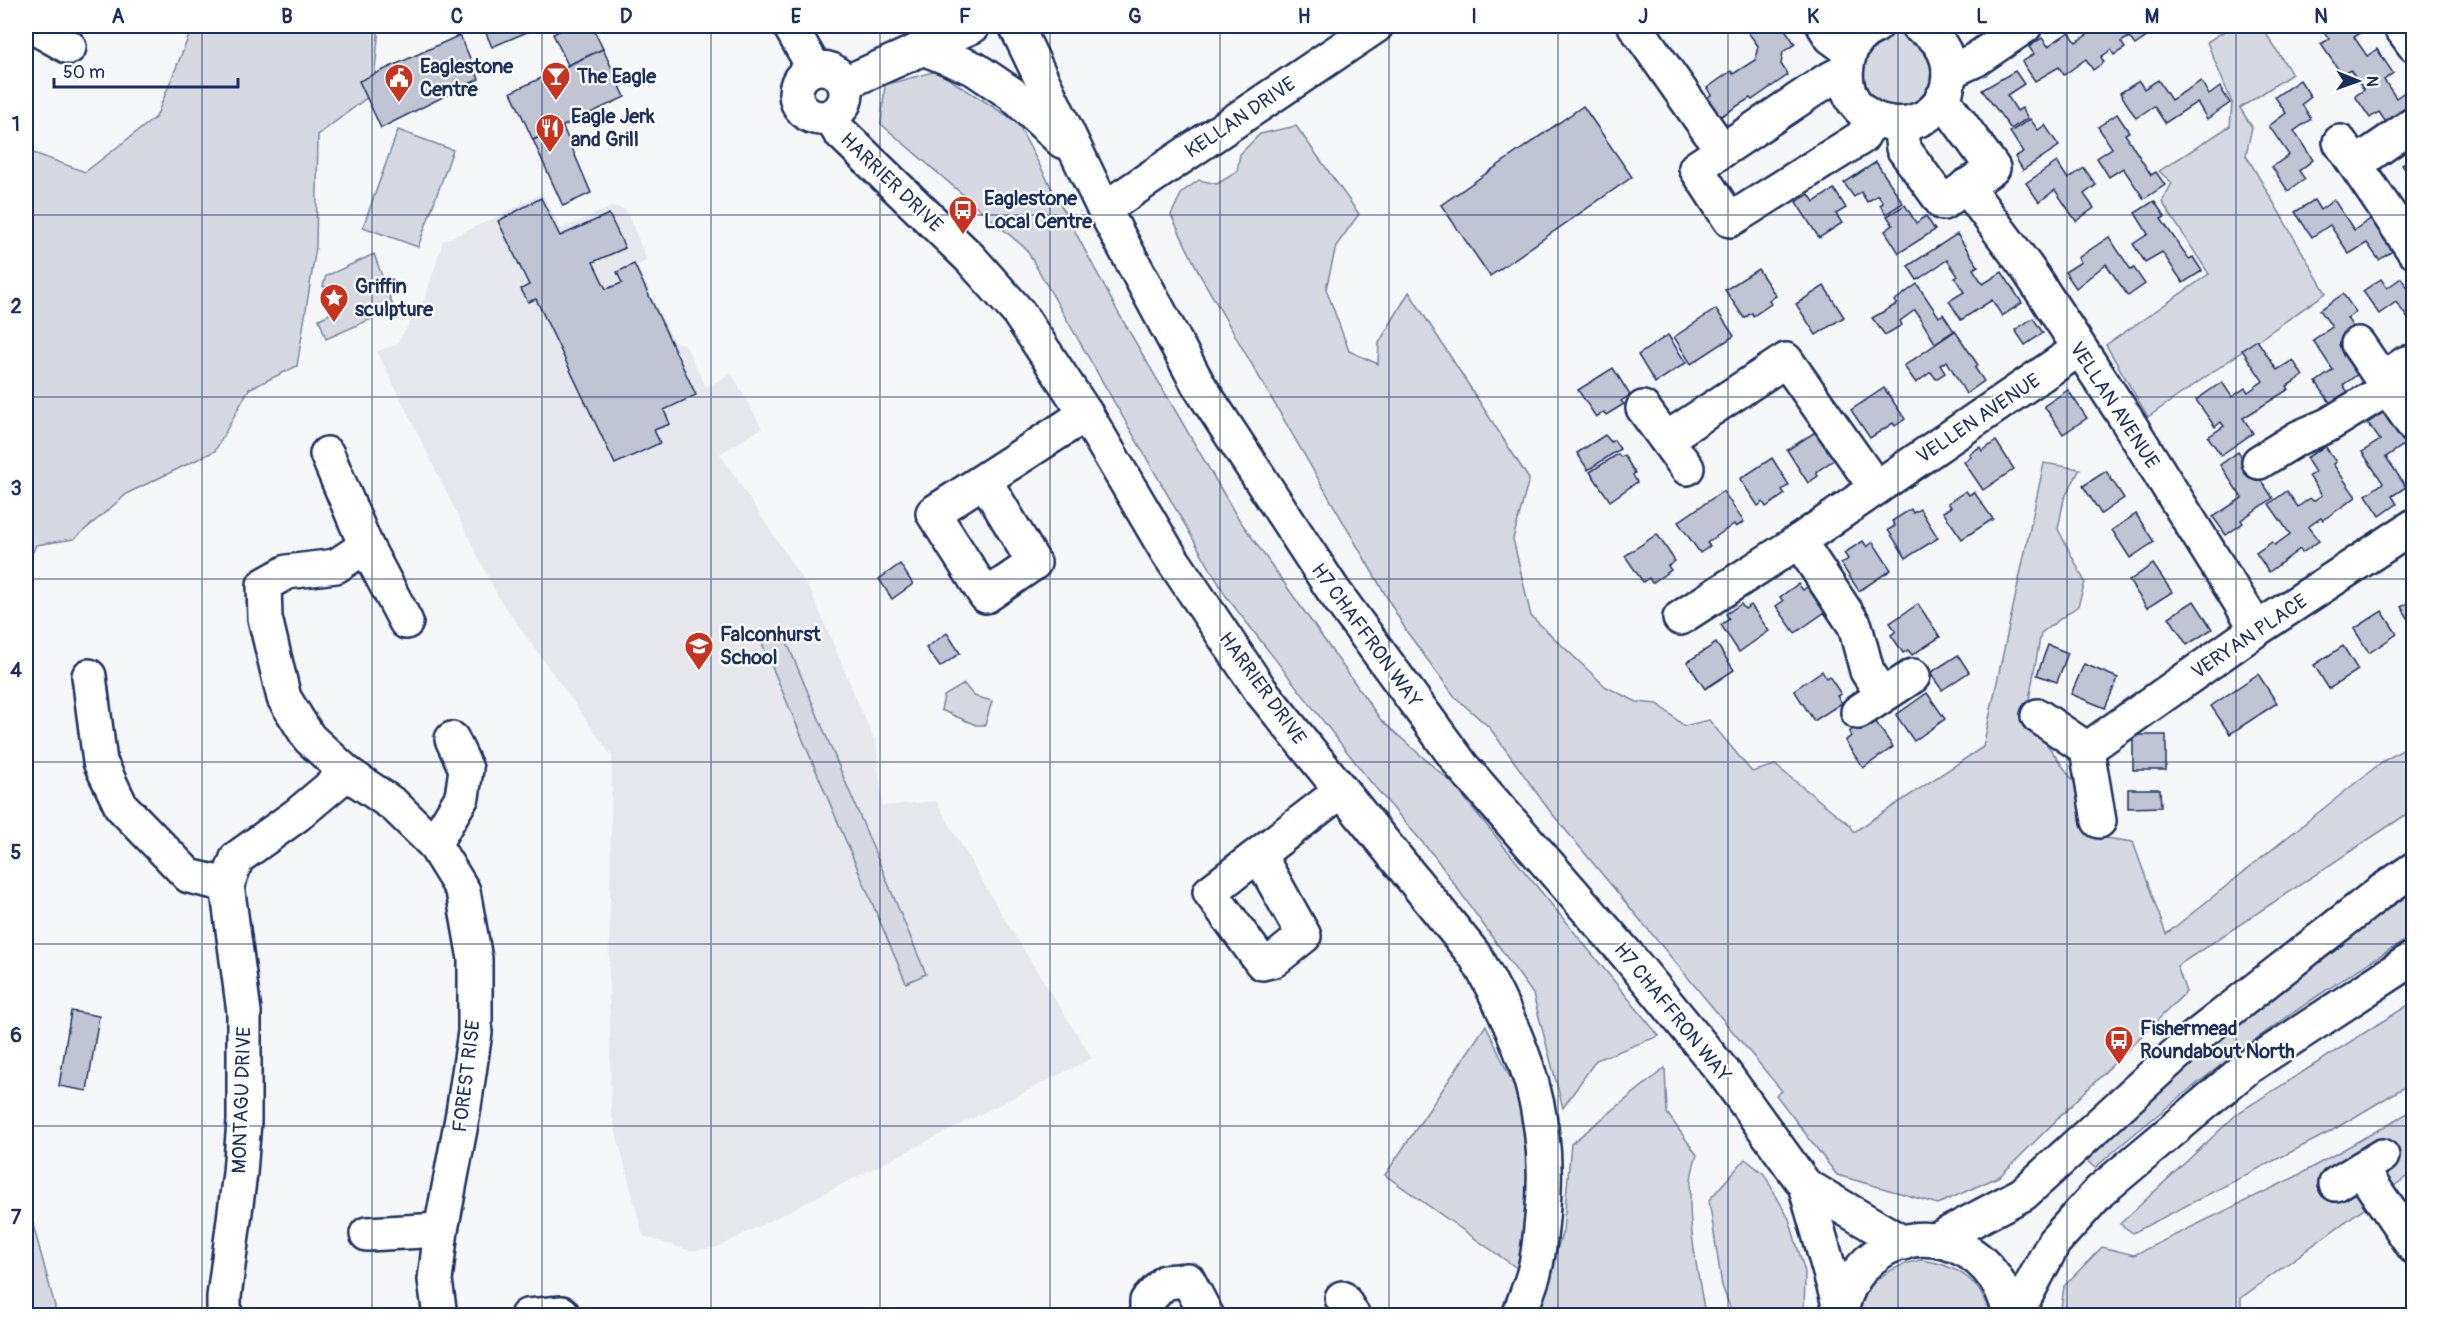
<svg xmlns="http://www.w3.org/2000/svg" width="2439" height="1341" viewBox="0 0 2439 1341" font-family="Pangolin,sans-serif">
<style>
.built{fill:#e6e8ee}
.green{fill:#d6d9e2;stroke:#7884a0;stroke-width:1.5}
.building{fill:#c0c4d3;stroke:#1b2f5e;stroke-width:1.5}
.lines{fill:none;stroke-linecap:round;stroke-linejoin:round}
.minor-casing{stroke:#1b2f5e;stroke-width:38}
.major-casing{stroke:#1b2f5e;stroke-width:38}
.minor{stroke:#fff;stroke-width:33}
.major{stroke:#fff;stroke-width:33}
.grid{fill:none;stroke:#1b2f5e;stroke-width:1.5;stroke-opacity:0.55}
.labels{text-anchor:middle;stroke-width:4.5;stroke-linejoin:round;paint-order:stroke}
.poi-label{font-size:20px;font-weight:bold;fill:#1b2f5e;stroke:#fff;text-anchor:start}
.street-label{font-size:20px;fill:#1b2f5e;stroke:#fff}
.neatline{fill:none;stroke:#1b2f5e;stroke-width:2}
.grid-label{font-size:20px;text-anchor:middle;font-weight:bold;fill:#1b2f5e}
</style>
<rect width="100%" height="100%" fill="#f6f7f9"/>
<filter id="ink" filterUnits="userSpaceOnUse"><feTurbulence type="fractalNoise" baseFrequency=".0167" numOctaves="2"/><feDisplacementMap in="SourceGraphic" scale="12" xChannelSelector="R" yChannelSelector="G"/><feConvolveMatrix kernelMatrix="1 2 1 2 8 2 1 2 1" color-interpolation-filters="sRGB"/></filter>
<g filter="url(#ink)">
<polygon class="built" points="542,193 561,229 613,206 626,210 647,260 637,266 674,342 685,344 706,387 732,374 762,428 720,454 812,594 877,747 882,806 936,801 1005,920 1092,1058 718,1247 690,1251 643,1236 611,1113 609,964 612,756 498,597 377,351 396,345 425,298 443,241 493,219"/>
<g class="green">
<polygon points="193,26 379,26 373,93 318,135 316,247 297,366 249,389 215,451 128,493 74,539 36,545 26,567 26,150 85,172 156,117"/>
<polygon points="2232,26 2261,26 2292,74 2240,108 2252,127 2246,155 2326,293 2148,417 2106,345 2209,274 2162,202 2172,183 2159,171 2230,126 2232,103 2207,42"/>
<path d="M1898,33C1926,39 1926,49 1936,73L1926,98L1902,111L1876,105L1860,83L1864,52L1885,35Z"/>
<polygon points="936,71 1016,121 1119,314 1236,515 1381,720 1453,784 1659,1036 1596,1060 1563,1108 1533,994 1435,857 1369,780 1226,596 1026,249 881,124 885,85"/>
<polygon points="1296,126 1359,214 1336,246 1326,289 1349,351 1378,364 1379,343 1409,292 1529,479 1513,539 1531,616 1606,687 1637,702 1658,704 1684,726 1709,720 1752,772 1775,765 1850,825 1854,832 1983,747 2044,463 2080,469 2064,499 2058,529 2085,582 2078,606 2041,633 2026,716 2078,787 2091,836 2133,842 2166,934 2383,761 2413,744 2413,810 2177,966 2186,992 2000,1176 1938,1204 1837,1175 1776,1095 1782,1091 1549,810 1490,728 1455,697 1407,632 1200,275 1171,215 1182,192 1199,180 1217,184 1237,172 1240,154 1260,134"/>
<polygon points="398,130 453,150 418,247 363,227"/>
<polygon points="374,254 394,309 326,339 319,319 338,310 330,290 323,286 326,276"/>
<polygon points="783,633 926,974 906,983 762,643"/>
<polygon points="964,684 974,696 992,701 985,725 976,725 941,710 944,696"/>
<path d="M2413,887V936C2344,976 2279,1021 2216,1069C2174,1101 2134,1133 2095,1168L2081,1155L2196,1053Z"/>
<polygon points="2413,1002 2413,1082 2328,1133 2133,1233 2120,1224 2238,1113"/>
<polygon points="1486,1025 1517,1093 1524,1121 1528,1195 1521,1271 1385,1175"/>
<path d="M1665,1068L1667,1113L1697,1155C1680,1197 1698,1271 1705,1315L1531,1316L1546,1283L1563,1231L1571,1144Z"/>
<polygon points="2413,1110 2413,1172 2241,1298 2241,1315 2060,1316 2064,1286 2102,1247 2134,1255 2295,1177"/>
<polygon points="1745,1159 1764,1174 1789,1219 1805,1272 1804,1315 1733,1315 1722,1286 1709,1200"/>
<polygon points="26,1185 31,1217 55,1306 54,1315 26,1315"/>
<path d="M1921,1260C1953,1264 1984,1280 1988,1315H1858C1863,1282 1891,1266 1921,1260Z"/>
</g>
<g class="building">
<polygon points="483,26 541,26 492,47"/>
<polygon points="569,26 592,26 603,49 568,65 553,34"/>
<polygon points="1737,26 1783,26 1795,44 1783,52 1781,64 1788,75 1752,100 1750,98 1715,120 1702,101 1711,95 1707,88 1731,71 1733,74 1755,60 1758,46 1745,28 1741,31"/>
<polygon points="2085,26 2095,26 2098,31 2106,26 2141,26 2148,36 2135,45 2129,37 2121,42 2125,48 2114,55 2111,50 2101,57 2104,62 2093,70 2086,59 2064,75 2059,67 2035,81 2022,62 2034,54 2029,47 2042,38 2048,46 2069,32 2076,42 2088,34 2083,27"/>
<polygon points="2308,26 2361,26 2364,31 2354,37 2367,56 2377,49 2393,73 2384,80 2396,98 2406,91 2414,101 2414,105 2387,124 2379,112 2370,118 2355,96 2364,90 2350,70 2342,75 2321,44 2329,39 2321,27 2313,32"/>
<polygon points="460,35 479,79 381,128 359,81"/>
<polygon points="603,49 625,97 533,140 511,92"/>
<polygon points="2015,71 2024,84 2007,95 2017,111 2022,108 2028,118 2011,129 1982,90"/>
<polygon points="2158,80 2171,100 2201,81 2209,95 2220,87 2230,103 2207,119 2197,102 2165,123 2154,106 2136,118 2120,93 2139,81 2144,89"/>
<polygon points="2300,80 2311,97 2302,104 2311,119 2294,131 2313,160 2299,171 2305,179 2288,191 2272,167 2289,155 2269,126 2286,113 2275,97"/>
<polygon points="1583,106 1632,177 1490,276 1441,205"/>
<polygon points="2117,114 2129,132 2125,134 2151,175 2156,172 2165,185 2144,199 2123,168 2109,177 2097,158 2112,148 2098,127"/>
<polygon points="2030,119 2038,130 2045,125 2059,146 2023,170 2015,157 2023,152 2010,132"/>
<polygon points="563,127 591,193 563,206 533,140"/>
<polygon points="2414,143 2414,181 2402,165 2413,158 2406,148"/>
<polygon points="1876,162 1903,203 1886,214 1880,205 1883,203 1878,195 1867,202 1861,192 1854,197 1844,183"/>
<polygon points="2057,162 2068,179 2084,168 2096,185 2084,194 2094,208 2076,221 2055,190 2039,202 2026,183"/>
<polygon points="1834,189 1846,208 1836,214 1842,223 1819,238 1796,202 1809,194 1814,202"/>
<polygon points="541,198 560,236 609,214 625,248 593,262 606,289 622,283 617,272 634,264 696,395 664,410 670,424 654,430 660,443 615,464 536,299 528,302 521,289 529,285 498,221"/>
<polygon points="2314,200 2320,210 2334,200 2354,230 2372,218 2403,244 2379,260 2367,243 2349,254 2330,225 2312,237 2295,212"/>
<polygon points="2154,201 2165,217 2161,219 2189,259 2193,257 2202,271 2183,283 2162,252 2145,262 2133,244 2148,234 2135,213"/>
<polygon points="1905,205 1916,223 1926,216 1935,230 1899,253 1885,231 1893,225 1887,216"/>
<polygon points="1957,234 1978,266 1973,269 1983,284 2002,272 2022,303 2002,316 1992,300 1961,320 1949,301 1964,292 1955,278 1958,276 1947,260 1917,280 1908,266"/>
<polygon points="2109,237 2131,270 2134,268 2145,284 2128,296 2106,264 2076,288 2065,272 2081,262 2078,258"/>
<polygon points="1758,269 1776,296 1769,300 1771,304 1753,316 1752,313 1744,318 1725,290"/>
<polygon points="2401,278 2414,297 2414,327 2396,302 2379,314 2363,291 2381,279 2387,288"/>
<polygon points="1917,284 1939,317 1943,314 1954,331 1935,343 1915,310 1900,321 1902,325 1885,335 1872,318 1897,304 1894,301"/>
<polygon points="1824,286 1844,317 1816,335 1796,304"/>
<polygon points="2343,294 2356,312 2347,318 2357,333 2339,345 2358,374 2343,385 2348,392 2331,404 2316,382 2333,370 2313,340 2332,327 2320,310"/>
<polygon points="1716,309 1734,336 1691,364 1674,337"/>
<polygon points="2033,318 2043,333 2025,345 2015,330"/>
<polygon points="1955,331 1978,365 1975,368 1984,381 1966,394 1947,361 1940,365 1945,373 1936,379 1931,372 1916,383 1904,366"/>
<polygon points="1668,335 1686,363 1655,383 1638,355"/>
<polygon points="2257,340 2277,370 2293,360 2303,376 2287,386 2289,389 2243,418 2253,433 2221,455 2208,437 2224,426 2221,422 2215,427 2196,400 2222,382 2232,397 2245,388 2248,392 2263,381 2242,350"/>
<polygon points="1613,368 1630,395 1621,401 1624,404 1606,415 1604,412 1596,417 1578,390"/>
<polygon points="1884,388 1905,419 1895,426 1893,423 1870,438 1851,410"/>
<polygon points="2068,390 2087,418 2063,434 2044,406"/>
<polygon points="2392,406 2404,424 2395,430 2405,444 2386,457 2406,487 2392,496 2397,504 2380,516 2366,495 2383,483 2362,452 2380,440 2368,423"/>
<polygon points="1820,429 1838,457 1816,472 1818,476 1808,483 1787,450"/>
<polygon points="1605,435 1611,442 1614,440 1620,449 1588,470 1577,453"/>
<polygon points="1996,441 2014,469 1983,490 1964,462 1971,457 1969,454 1980,447 1982,451"/>
<polygon points="2325,446 2336,462 2333,464 2356,497 2323,520 2321,518 2308,527 2319,541 2302,553 2300,549 2269,572 2256,553 2272,542 2275,545 2290,534 2269,504 2287,491 2298,507 2310,498 2313,501 2322,495 2309,476 2315,472 2306,458"/>
<polygon points="2238,452 2249,469 2252,467 2273,498 2241,520 2243,523 2226,535 2213,517 2242,498 2220,465"/>
<polygon points="1618,454 1621,457 1624,455 1635,473 1633,475 1637,482 1610,501 1590,472"/>
<polygon points="1772,458 1789,485 1782,490 1785,494 1766,507 1763,502 1758,506 1740,479"/>
<polygon points="2106,471 2124,498 2101,514 2083,486"/>
<polygon points="1723,491 1744,522 1736,527 1734,524 1707,543 1710,546 1700,553 1678,522"/>
<polygon points="1966,491 1969,495 1974,492 1993,519 1962,539 1943,512 1951,507 1948,503"/>
<polygon points="1911,509 1913,513 1920,509 1938,538 1906,558 1888,530 1895,526 1892,521"/>
<polygon points="2136,514 2154,542 2130,558 2112,530"/>
<polygon points="1657,534 1675,561 1668,566 1671,570 1652,583 1649,578 1643,582 1625,556"/>
<polygon points="1863,541 1867,547 1873,542 1891,570 1859,591 1841,564 1848,559 1844,553"/>
<polygon points="900,564 913,584 892,599 879,579"/>
<polygon points="2153,564 2172,592 2147,608 2129,581"/>
<polygon points="1798,584 1803,590 1807,587 1825,612 1795,633 1776,606 1783,601 1780,597"/>
<polygon points="2414,599 2414,627 2401,607"/>
<polygon points="2194,601 2212,629 2187,645 2169,617"/>
<polygon points="1741,604 1745,609 1751,605 1769,631 1739,652 1721,625 1729,619 1726,614"/>
<polygon points="1918,604 1940,637 1912,655 1908,650 1903,653 1891,635 1896,631 1890,623"/>
<polygon points="2382,611 2397,634 2369,653 2354,629"/>
<polygon points="947,633 960,653 940,667 926,648"/>
<polygon points="1716,643 1734,670 1705,689 1687,662"/>
<polygon points="2048,645 2068,653 2057,682 2037,675"/>
<polygon points="2343,646 2358,670 2329,689 2314,665"/>
<polygon points="1958,655 1969,672 1942,690 1930,673"/>
<polygon points="2084,664 2118,678 2105,708 2071,694"/>
<polygon points="1822,671 1826,678 1829,676 1841,694 1837,696 1842,703 1814,721 1794,690"/>
<polygon points="2258,674 2277,703 2230,734 2211,706"/>
<polygon points="1927,693 1945,719 1914,741 1896,715"/>
<polygon points="1866,720 1870,726 1876,722 1893,747 1863,768 1845,741 1851,736 1849,732"/>
<rect x="2133" y="735" width="33" height="35"/>
<polygon points="2128,789 2160,789 2161,807 2128,808"/>
<polygon points="71,1011 99,1016 87,1091 59,1086"/>
</g>
<g class="lines">
<g class="minor-casing">
<g id="minor">
<polyline points="32,26 69,47"/>
<polyline points="790,26 814,68"/>
<polyline points="1016,26 1104,209 1198,384 1333,590 1462,766 1628,956 1724,1073 1805,1185 1841,1311"/>
<polyline points="1635,26 1722,150"/>
<polyline points="1824,26 1831,37 1850,51"/>
<path d="M1876,26C1861,32 1851,44 1848,60C1831,137 1948,147 1949,73C1949,52 1936,34 1918,26"/>
<polyline points="2400,26 2414,45"/>
<polyline points="923,48 975,69 1012,94 1062,141"/>
<circle cx="821" cy="93" r="25"/>
<polyline points="1845,71 1826,81 1696,168 1730,220 1862,137 1872,119"/>
<polyline points="1949,72 1975,60 2025,26"/>
<polyline points="845,83 973,26"/>
<path d="M831,117L839,131L970,258L1018,312L1086,414L1168,553L1261,691L1476,957C1525,1044 1553,1117 1542,1218C1540,1236 1539,1255 1534,1273C1530,1287 1524,1301 1519,1316"/>
<polyline points="1900,125 1903,148 1943,203 1993,168 1942,98"/>
<polyline points="2340,142 2414,251"/>
<polyline points="2356,164 2414,124"/>
<polyline points="1966,186 2027,268 2123,414 2257,629"/>
<polyline points="1104,209 1376,26"/>
<polyline points="2358,344 2414,426"/>
<polyline points="2382,380 2406,363"/>
<polyline points="1643,408 1687,468"/>
<polyline points="1666,439 1786,360 1876,488"/>
<polyline points="327,454 366,546 406,622"/>
<polyline points="2259,462 2298,438 2328,425 2387,389"/>
<polyline points="985,481 1034,563 986,596 933,513 1086,414"/>
<polyline points="1799,541 1855,626 1867,671 1882,694"/>
<polyline points="366,546 336,566 287,572 264,585 265,618 284,698 309,738 347,773 394,805 434,844 463,891 475,959 475,1032 463,1113 441,1230 435,1280 440,1316"/>
<polyline points="1680,618 1799,541 2079,349"/>
<polyline points="89,676 100,762 121,806 189,876 227,885"/>
<polyline points="1858,712 1913,676"/>
<polyline points="2038,716 2087,749 2099,821"/>
<polyline points="2087,749 2257,629 2414,526"/>
<polyline points="434,844 462,797 466,769 452,739"/>
<polyline points="1259,855 1304,936 1274,960 1262,963 1210,892 1341,791"/>
<polyline points="2361,1169 2414,1247"/>
<polyline points="2336,1184 2382,1156"/>
<polyline points="1805,1185 1903,1243"/>
<polyline points="367,1234 441,1230"/>
<polyline points="1342,1298 1353,1316"/>
<polyline points="224,1316 224,1297 240,1173 244,1121 244,1012 227,885 237,858 297,815 347,773"/>
<polyline points="527,1316 562,1313"/>
<polyline points="1147,1316 1147,1301 1165,1282 1188,1280 1207,1316"/>
</g>
</g>
<g class="major-casing">
<g id="major">
<polyline points="1936,1240 2023,1194 2194,1038 2379,893 2414,869"/>
<path d="M1841,1316C1842,1302 1848,1288 1855,1277C1901,1210 1997,1238 2010,1316"/>
<polyline points="2015,1316 2054,1242 2100,1191 2248,1067 2414,958"/>
</g>
</g>
<use href="#minor" class="minor"/>
<use href="#major" class="major"/>
</g>
</g>
<path class="grid" d="M202,26V1316M372,26V1316M542,26V1316M711,26V1316M880,26V1316M1050,26V1316M1220,26V1316M1389,26V1316M1558,26V1316M1728,26V1316M1898,26V1316M2067,26V1316M2236,26V1316M26,215H2414M26,397H2414M26,579H2414M26,762H2414M26,944H2414M26,1126H2414"/>
<defs>
<g id="bar-pin" transform="scale(1.5)"><path d="M0 17L-7.5 6A9.5 9.5 0 1 1 7.5 6Z" fill="#c8321e" stroke="#fff"/><path d="M-6-5H6L.8 .8V4.5H3.5V6h-7V4.5H-.8V.8Z" fill="#fff"/></g>
<g id="civic-pin" transform="scale(1.5)"><path d="M0 17L-7.5 6A9.5 9.5 0 1 1 7.5 6Z" fill="#c8321e" stroke="#fff"/><path d="M-.6-6.5H3V-4.5H.6V-3L4-1V1h2V6H-6V1h2V-1L-.6-3ZM-1.2 2.5V6h2.4V2.5Z" fill="#fff"/></g>
<g id="restaurant-pin" transform="scale(1.5)"><path d="M0 17L-7.5 6A9.5 9.5 0 1 1 7.5 6Z" fill="#c8321e" stroke="#fff"/><path d="M-5-6h1v4h1v-4h1v4h1v-4h1v5L-1.5 .5V6h-2V.5L-5-1ZM5-6V6H3V1.5H1.5Q1.5-4 5-6Z" fill="#fff"/></g>
<g id="bus-pin" transform="scale(1.5)"><path d="M0 17L-7.5 6A9.5 9.5 0 1 1 7.5 6Z" fill="#c8321e" stroke="#fff"/><path d="M-5-6H5V4H4V6H2V4H-2V6H-4V4H-5ZM-3.5-4V0h7V-4ZM-3.5 1.2v1.5H-2V1.2ZM2 1.2v1.5H3.5V1.2Z" fill="#fff"/></g>
<g id="sight-pin" transform="scale(1.5)"><path d="M0 17L-7.5 6A9.5 9.5 0 1 1 7.5 6Z" fill="#c8321e" stroke="#fff"/><path d="M0-6L1.8-2.2L6-1.7L2.9 1.2L3.7 5.4L0 3.3L-3.7 5.4L-2.9 1.2L-6-1.7L-1.8-2.2Z" fill="#fff"/></g>
<g id="school-pin" transform="scale(1.5)"><path d="M0 17L-7.5 6A9.5 9.5 0 1 1 7.5 6Z" fill="#c8321e" stroke="#fff"/><path d="M0-5L7-2L0 1L-7-2ZM-4 1L0 2.5L4 1V4Q0 6-4 4Z" fill="#fff"/></g>
</defs>
<g fill-rule="evenodd">
<use href="#bar-pin" x="556" y="76"/>
<use href="#civic-pin" x="399" y="78"/>
<use href="#restaurant-pin" x="550" y="128"/>
<use href="#bus-pin" x="963" y="210"/>
<use href="#sight-pin" x="334" y="298"/>
<use href="#school-pin" x="699" y="646"/>
<use href="#bus-pin" x="2119" y="1040"/>
</g>
<g class="labels">
<g class="poi-label">
<text x="420" y="73">Eaglestone<tspan x="420" dy="23">Centre</tspan></text>
<text x="577" y="83">The Eagle</text>
<text x="571" y="123">Eagle Jerk<tspan x="571" dy="23">and Grill</tspan></text>
<text x="984" y="205">Eaglestone<tspan x="984" dy="23">Local Centre</tspan></text>
<text x="355" y="293">Griffin<tspan x="355" dy="23">sculpture</tspan></text>
<text x="720" y="641">Falconhurst<tspan x="720" dy="23">School</tspan></text>
<text x="2140" y="1035">Fishermead<tspan x="2140" dy="23">Roundabout North</tspan></text>
</g>
<g class="street-label">
<text transform="translate(1240 117) rotate(-34)" y="7">KELLAN DRIVE</text>
<text transform="translate(892 182) rotate(44)" y="7">HARRIER DRIVE</text>
<text transform="translate(2115 405) rotate(57)" y="7">VELLAN AVENUE</text>
<text transform="translate(1978 418) rotate(-34)" y="7">VELLEN AVENUE</text>
<text transform="translate(1367 635) rotate(54)" y="7">H7 CHAFFRON WAY</text>
<text transform="translate(2249 636) rotate(-34)" y="7">VERYAN PLACE</text>
<text transform="translate(1263 688) rotate(54)" y="7">HARRIER DRIVE</text>
<text transform="translate(1673 1012) rotate(51)" y="7">H7 CHAFFRON WAY</text>
<text transform="translate(466 1076) rotate(-83)" y="7">FOREST RISE</text>
<text transform="translate(241 1100) rotate(-88)" y="7">MONTAGU DRIVE</text>
</g>
</g>
<rect width="2439" height="1341" fill="none" stroke="#fff" stroke-width="66"/>
<g transform="translate(2358 81) rotate(91)" stroke="#ffffff" stroke-width="4.5" paint-order="stroke">
<path d="M0-4.5L10 22L0 15L-10 22Z" fill="#1b2f5e"/>
<text y="-9" font-size="16" font-weight="bold" text-anchor="middle" fill="#1b2f5e">N</text>
</g>
<path d="M54 78v9h184v-9" fill="none" stroke="#1b2f5e" stroke-width="3"/>
<text x="63" y="78" font-size="18" fill="#1b2f5e" stroke="#ffffff" stroke-width="4.5" paint-order="stroke">50 m</text>
<rect x="33" y="33" width="2373" height="1275" class="neatline"/>
<g class="grid-label">
<text x="118" y="23">A</text>
<text x="287" y="23">B</text>
<text x="457" y="23">C</text>
<text x="626" y="23">D</text>
<text x="796" y="23">E</text>
<text x="965" y="23">F</text>
<text x="1135" y="23">G</text>
<text x="1304" y="23">H</text>
<text x="1474" y="23">I</text>
<text x="1643" y="23">J</text>
<text x="1813" y="23">K</text>
<text x="1982" y="23">L</text>
<text x="2152" y="23">M</text>
<text x="2321" y="23">N</text>
<text x="16" y="131">1</text>
<text x="16" y="313">2</text>
<text x="16" y="495">3</text>
<text x="16" y="677">4</text>
<text x="16" y="859">5</text>
<text x="16" y="1042">6</text>
<text x="16" y="1224">7</text>
</g>
</svg>
